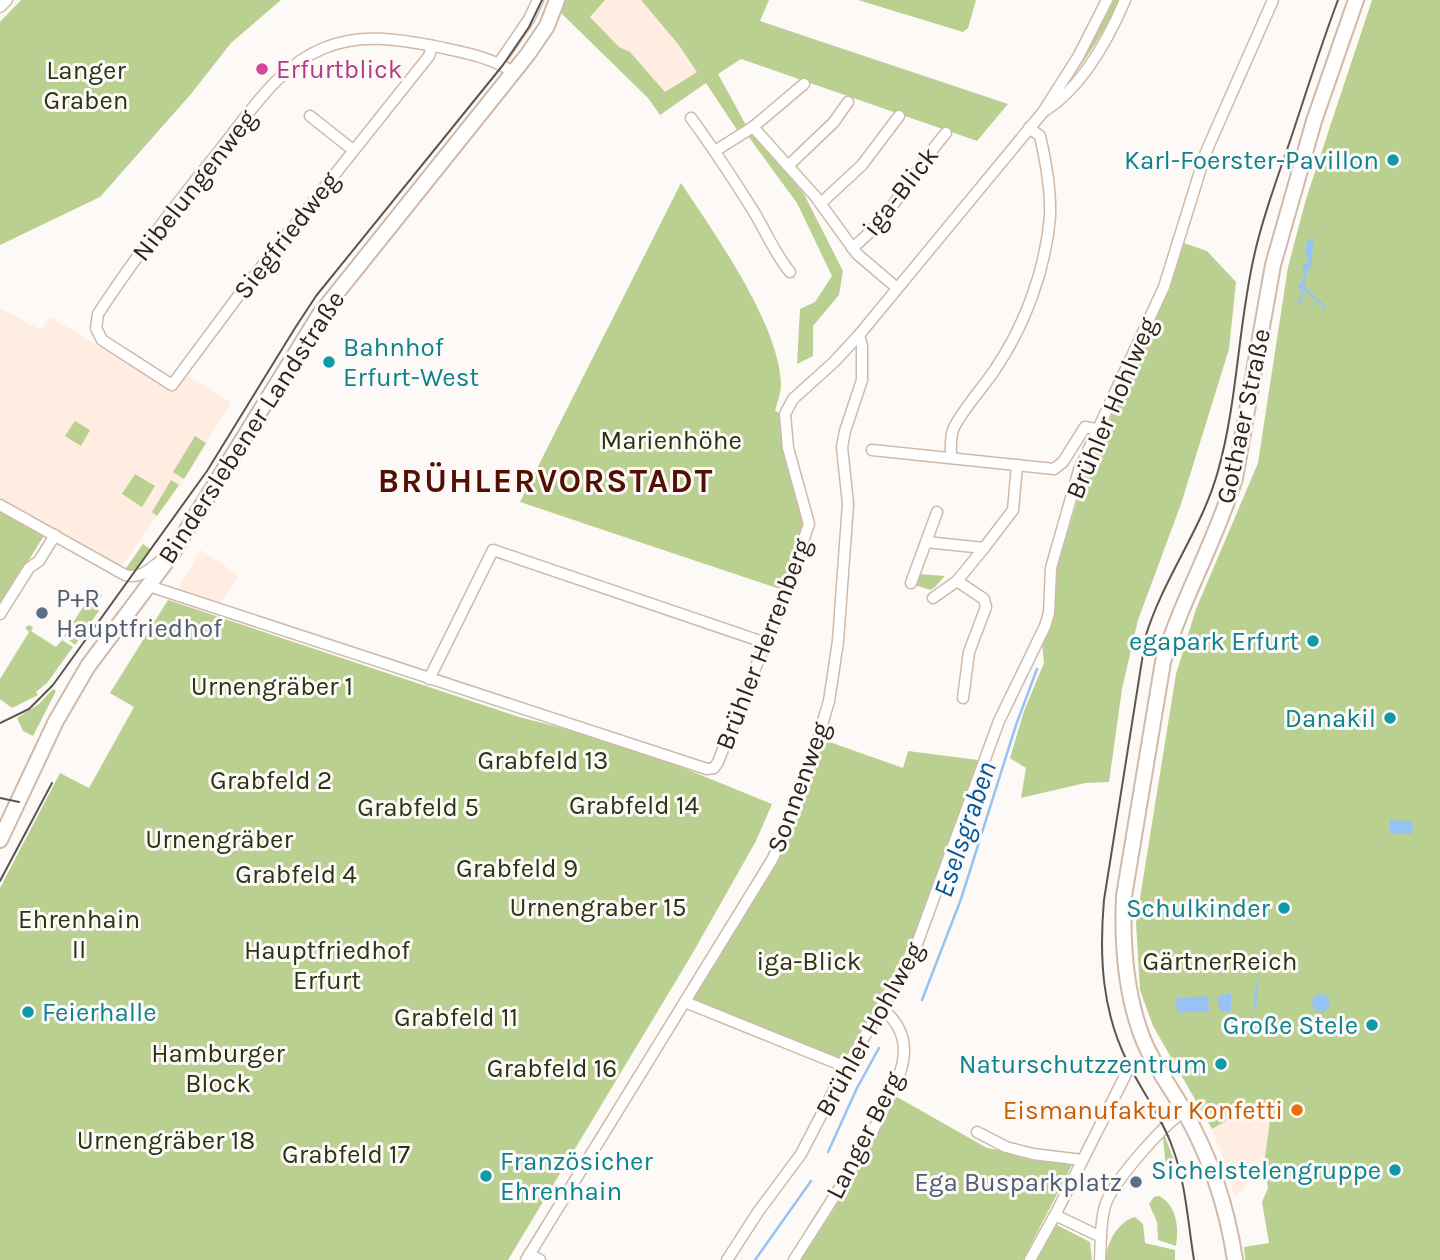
<svg xmlns="http://www.w3.org/2000/svg" width="1440" height="1260" viewBox="0 0 1440 1260" font-family="Karla,sans-serif">
<style>
.built{fill:#feede0}
.green{fill:#bad091}
.water{fill:#96c3f3}
.lines{fill:none;stroke-linecap:round;stroke-linejoin:round}
.stream{stroke:#96c3f3;stroke-width:2.5}
.minor-casing{stroke:#cfbaaa;stroke-width:13}
.secondary-casing{stroke:#cfbaaa;stroke-width:18}
.minor{stroke:#fff;stroke-width:10}
.secondary{stroke:#fff;stroke-width:14}
.tram{stroke:#5c5550;stroke-width:2}
.hotel-dot{fill:#d1479c;stroke:#fdf9f6;stroke-width:2.5}
.culture-dot{fill:#0f9aa8;stroke:#fdf9f6;stroke-width:2.5}
.service-dot{fill:#5c6f8a;stroke:#fdf9f6;stroke-width:2.5}
.food-dot{fill:#e8710a;stroke:#fdf9f6;stroke-width:2.5}
.labels{text-anchor:middle;stroke-width:6;stroke-linejoin:round;paint-order:stroke}
.hotel-label{font-size:26px;fill:#b23c85;stroke:#fdf9f6;text-anchor:start}
.park-label{font-size:26px;fill:#2a3413;stroke:#fdf9f6}
.culture-label{font-size:26px;fill:#0d838f;stroke:#fdf9f6;text-anchor:end}
.street-label{font-size:26px;fill:#2c241e;stroke:#fdf9f6}
.service-label{font-size:26px;fill:#4e5e75;stroke:#fdf9f6;text-anchor:start}
.food-label{font-size:26px;fill:#c56008;stroke:#fdf9f6;text-anchor:end}
.water-label{font-size:28px;font-style:italic;fill:#0059a0;stroke:#fdf9f6}
.district-label{font-size:33px;font-weight:bold;letter-spacing:2px;fill:#521003;stroke:#fdf9f6}
</style>
<rect width="100%" height="100%" fill="#fdf9f6"/>
<g class="built">
<polygon points="605,0 641,0 678,44 697,72 665,92 630,52 619,47 589,16"/>
<polygon points="0,308 41,330 50,317 172,390 184,374 231,402 190,470 120,568 0,501"/>
<polygon points="201,550 238,575 219,606 176,591"/>
<polygon points="1250,1106 1271,1112 1264,1164 1235,1197 1226,1165 1212,1129"/>
</g>
<g class="green">
<polygon points="21,0 281,0 231,43 191,94 100,197 0,245 0,22"/>
<polygon points="566,0 605,0 590,17 619,47 630,52 665,92 697,72 678,44 641,0 769,0 760,21 1008,104 977,141 741,59 718,74 746,125 804,194 843,271 839,295 813,326 813,356 797,364 800,309 815,302 832,276 797,203 748,136 743,139 706,83 660,115 648,98 561,13"/>
<polygon points="858,0 976,0 968,28 963,32"/>
<path d="M1114,0H1120C1101,37 1080,70 1053,101L1091,44Z"/>
<polygon points="1372,0 1440,0 1440,1260 1245,1260 1244,1247 1269,1243 1262,1202 1268,1188 1264,1164 1271,1112 1250,1107 1212,1129 1153,1026 1140,990 1136,923 1176,674 1196,609 1258,463 1288,267 1306,199"/>
<path d="M681,183C714,233 780,325 781,385C781,393 777,403 775,411L780,413L783,449L802,511L803,525L780,589L520,502Z"/>
<polygon points="1184,243 1207,251 1236,282 1229,349 1181,504 1138,620 1122,689 1109,782 1085,783 1021,798 1026,768 1010,758 1024,711 1044,663 1042,643 1057,568 1086,472 1169,289"/>
<polygon points="75,421 90,430 81,446 65,436"/>
<polygon points="195,436 206,443 184,479 173,472"/>
<polygon points="135,474 155,486 142,507 122,494"/>
<polygon points="171,480 179,485 157,516 152,512"/>
<polygon points="0,511 45,534 0,606"/>
<polygon points="143,544 150,549 132,574 124,571"/>
<polygon points="919,574 945,576 935,587 930,590 915,585"/>
<polygon points="95,589 102,595 96,604 101,608 75,645 64,636"/>
<polygon points="168,600 519,717 597,737 654,756 772,804 756,841 691,956 508,1260 0,1260 0,888 60,773 89,788 134,707 110,693"/>
<polygon points="29,625 33,627 31,631 56,647 62,640 73,647 47,683 36,692 38,695 12,708 0,699 0,679 29,632 25,628"/>
<polygon points="53,689 56,691 33,736 23,731 17,718 39,704"/>
<path d="M824,740L903,768L908,751L978,760L915,936L845,1059L839,1061L692,1000C726,943 765,887 792,827C805,798 815,770 824,740Z"/>
<polygon points="897,1097 987,1148 1073,1163 1023,1260 801,1260 850,1184"/>
<polygon points="1164,1134 1175,1163 1166,1168 1163,1138"/>
<path d="M1159,1196C1177,1205 1179,1228 1176,1246L1158,1240L1157,1222L1149,1204L1154,1197Z"/>
<path d="M1135,1217L1143,1224L1145,1243L1175,1250V1260H1105C1107,1243 1117,1222 1135,1217Z"/>
<polygon points="1057,1225 1090,1242 1092,1260 1035,1260 1052,1228"/>
</g>
<g class="water">
<path d="M1313,237L1312,264L1307,272L1301,305L1297,303L1302,293L1298,286L1304,279L1303,265L1309,261L1305,254C1305,247 1307,240 1313,237Z"/>
<polygon points="1390,820 1413,821 1412,834 1390,833"/>
<circle cx="1321" cy="1003" r="9"/>
<polygon points="1231,994 1231,1011 1221,1012 1217,1001 1220,995"/>
<polygon points="1208,996 1209,1011 1177,1013 1176,998"/>
</g>
<g class="lines">
<g class="stream">
<polyline points="1305,289 1323,305 1324,309"/>
<polyline points="922,1000 961,899 1016,725 1037,669"/>
<polyline points="1255,1009 1257,983"/>
<polyline points="828,1152 857,1088 879,1048"/>
<polyline points="755,1260 811,1181"/>
</g>
<g class="minor-casing">
<g id="minor">
<polyline points="0,7 7,0"/>
<path d="M432,46L429,56L242,291L172,385L102,340L96,328L98,314C135,257 176,204 219,151C249,114 277,67 324,48C360,33 396,39 434,46C461,52 490,56 514,73"/>
<polyline points="499,63 529,19 538,0"/>
<path d="M1046,110C1083,86 1108,40 1125,0"/>
<polyline points="310,116 353,150"/>
<path d="M691,118C713,148 734,180 754,212C766,232 775,254 790,272"/>
<polyline points="753,127 815,196 857,254 897,288"/>
<polyline points="715,151 753,127 804,84"/>
<polyline points="788,166 834,122 848,102"/>
<polyline points="821,203 862,165 899,116"/>
<path d="M852,248C891,218 914,170 946,133"/>
<polyline points="872,450 1054,469 1063,462 1085,427 1096,429"/>
<path d="M951,457C951,449 950,438 953,430C958,415 986,384 996,368C1025,325 1046,268 1050,216C1051,189 1046,162 1040,136L1029,128"/>
<path d="M0,505L125,575C143,580 151,566 165,558"/>
<polyline points="926,542 984,548"/>
<polyline points="957,581 984,599 986,607 969,652 963,698"/>
<polyline points="911,583 937,512"/>
<polyline points="149,586 707,769 714,768 718,762 786,591 809,524 788,448 785,414 793,399 834,362 859,335 1043,112 1078,57 1107,0"/>
<polyline points="933,598 957,581 984,548 1013,510 1017,465"/>
<polyline points="0,614 29,568 39,561 55,535"/>
<polyline points="429,679 493,550 766,643"/>
<polyline points="685,1002 846,1067"/>
<polyline points="977,1132 1006,1147 1033,1154 1082,1160"/>
<polyline points="1055,1215 1101,1237"/>
<polyline points="529,1254 540,1260"/>
<polyline points="526,1260 772,860 795,811 806,779 829,701 833,675 838,641 848,504 842,447 845,431 862,380 862,346 859,335"/>
<polyline points="727,1260 758,1212 801,1154 846,1067 911,960 999,721 1045,626 1049,613 1051,568 1079,470 1164,287 1206,152 1273,0"/>
<path d="M794,1260C825,1211 857,1163 883,1111C892,1092 904,1071 904,1050C904,1034 895,1018 882,1009"/>
<polyline points="1030,1260 1055,1215 1127,1072"/>
<path d="M1100,1260C1101,1242 1100,1223 1105,1206C1112,1182 1163,1126 1184,1111"/>
</g>
</g>
<g class="secondary-casing">
<g id="secondary">
<polyline points="0,840 56,721 88,666 172,554 320,314 528,54 547,26 557,0"/>
<path d="M1235,1260C1227,1206 1210,1156 1183,1109C1168,1083 1148,1057 1139,1028C1125,986 1122,940 1124,896L1163,662C1182,598 1216,541 1235,478L1273,265L1314,121L1356,0"/>
</g>
</g>
<use href="#minor" class="minor"/>
<use href="#secondary" class="secondary"/>
<g class="tram">
<polyline points="0,723 29,709 53,685 207,471 295,328 316,296 503,65 529,27 542,0"/>
<polyline points="0,798 19,802"/>
<polyline points="0,881 52,783"/>
<path d="M1194,1260C1188,1224 1186,1184 1173,1149C1163,1119 1142,1092 1128,1063C1102,1012 1099,957 1104,900L1146,635C1164,577 1202,529 1218,471C1238,400 1238,323 1255,252C1264,212 1279,174 1292,135C1307,90 1321,45 1338,0"/>
</g>
</g>
<circle class="hotel-dot" cx="262" cy="69" r="7"/>
<g class="culture-dot">
<circle cx="1393" cy="160" r="7"/>
<circle cx="329" cy="362" r="7"/>
<circle cx="1313" cy="641" r="7"/>
<circle cx="1390" cy="718" r="7"/>
<circle cx="1284" cy="908" r="7"/>
<circle cx="28" cy="1012" r="7"/>
<circle cx="1372" cy="1025" r="7"/>
<circle cx="1221" cy="1064" r="7"/>
<circle cx="1395" cy="1170" r="7"/>
<circle cx="486" cy="1176" r="7"/>
</g>
<g class="service-dot">
<circle cx="42" cy="613" r="7"/>
<circle cx="1136" cy="1182" r="7"/>
</g>
<circle class="food-dot" cx="1297" cy="1110" r="7"/>
<g class="labels">
<g class="hotel-label">
<text x="276" y="78">Erfurtblick</text>
</g>
<g class="park-label">
<text x="86" y="79">Langer<tspan x="86" dy="30">Graben</tspan></text>
<text x="671" y="449">Marienhöhe</text>
<text x="272" y="695">Urnengräber 1</text>
<text x="543" y="769">Grabfeld 13</text>
<text x="271" y="789">Grabfeld 2</text>
<text x="634" y="814">Grabfeld 14</text>
<text x="418" y="816">Grabfeld 5</text>
<text x="219" y="848">Urnengräber</text>
<text x="517" y="877">Grabfeld 9</text>
<text x="296" y="883">Grabfeld 4</text>
<text x="598" y="916">Urnengraber 15</text>
<text x="79" y="928">Ehrenhain<tspan x="79" dy="30">II</tspan></text>
<text x="327" y="959">Hauptfriedhof<tspan x="327" dy="30">Erfurt</tspan></text>
<text x="809" y="970">iga-Blick</text>
<text x="1220" y="970">GärtnerReich</text>
<text x="456" y="1026">Grabfeld 11</text>
<text x="218" y="1062">Hamburger<tspan x="218" dy="30">Block</tspan></text>
<text x="552" y="1077">Grabfeld 16</text>
<text x="166" y="1149">Urnengräber 18</text>
<text x="346" y="1163">Grabfeld 17</text>
</g>
<g class="culture-label">
<text x="1379" y="169">Karl-Foerster-Pavillon</text>
<text x="343" y="356" text-anchor="start">Bahnhof<tspan x="343" dy="30">Erfurt-West</tspan></text>
<text x="1299" y="650">egapark Erfurt</text>
<text x="1376" y="727">Danakil</text>
<text x="1270" y="917">Schulkinder</text>
<text x="42" y="1021" text-anchor="start">Feierhalle</text>
<text x="1358" y="1034">Große Stele</text>
<text x="1207" y="1073">Naturschutzzentrum</text>
<text x="500" y="1170" text-anchor="start">Französicher<tspan x="500" dy="30">Ehrenhain</tspan></text>
<text x="1381" y="1179">Sichelstelengruppe</text>
</g>
<g class="street-label">
<text transform="translate(194 185) rotate(-52)" y="9">Nibelungenweg</text>
<text transform="translate(900 191) rotate(-52)" y="9">iga-Blick</text>
<text transform="translate(286 235) rotate(-52)" y="9">Siegfriedweg</text>
<text transform="translate(1111 408) rotate(-67)" y="9">Brühler Hohlweg</text>
<text transform="translate(1243 416) rotate(-78)" y="9">Gothaer Straße</text>
<text transform="translate(251 427) rotate(-57)" y="9">Binderslebener Landstraße</text>
<text transform="translate(763 644) rotate(-69)" y="9">Brühler Herrenberg</text>
<text transform="translate(798 787) rotate(-70)" y="9">Sonnenweg</text>
<text transform="translate(869 1029) rotate(-61)" y="9">Brühler Hohlweg</text>
<text transform="translate(864 1135) rotate(-63)" y="9">Langer Berg</text>
</g>
<g class="service-label">
<text x="56" y="607">P+R<tspan x="56" dy="30">Hauptfriedhof</tspan></text>
<text x="1122" y="1191" text-anchor="end">Ega Busparkplatz</text>
</g>
<g class="food-label">
<text x="1283" y="1119">Eismanufaktur Konfetti</text>
</g>
<g class="water-label">
<text transform="translate(964 829) rotate(-71)" y="10">Eselsgraben</text>
</g>
<g class="district-label">
<text x="546" y="492">BRÜHLERVORSTADT</text>
</g>
</g>
</svg>
